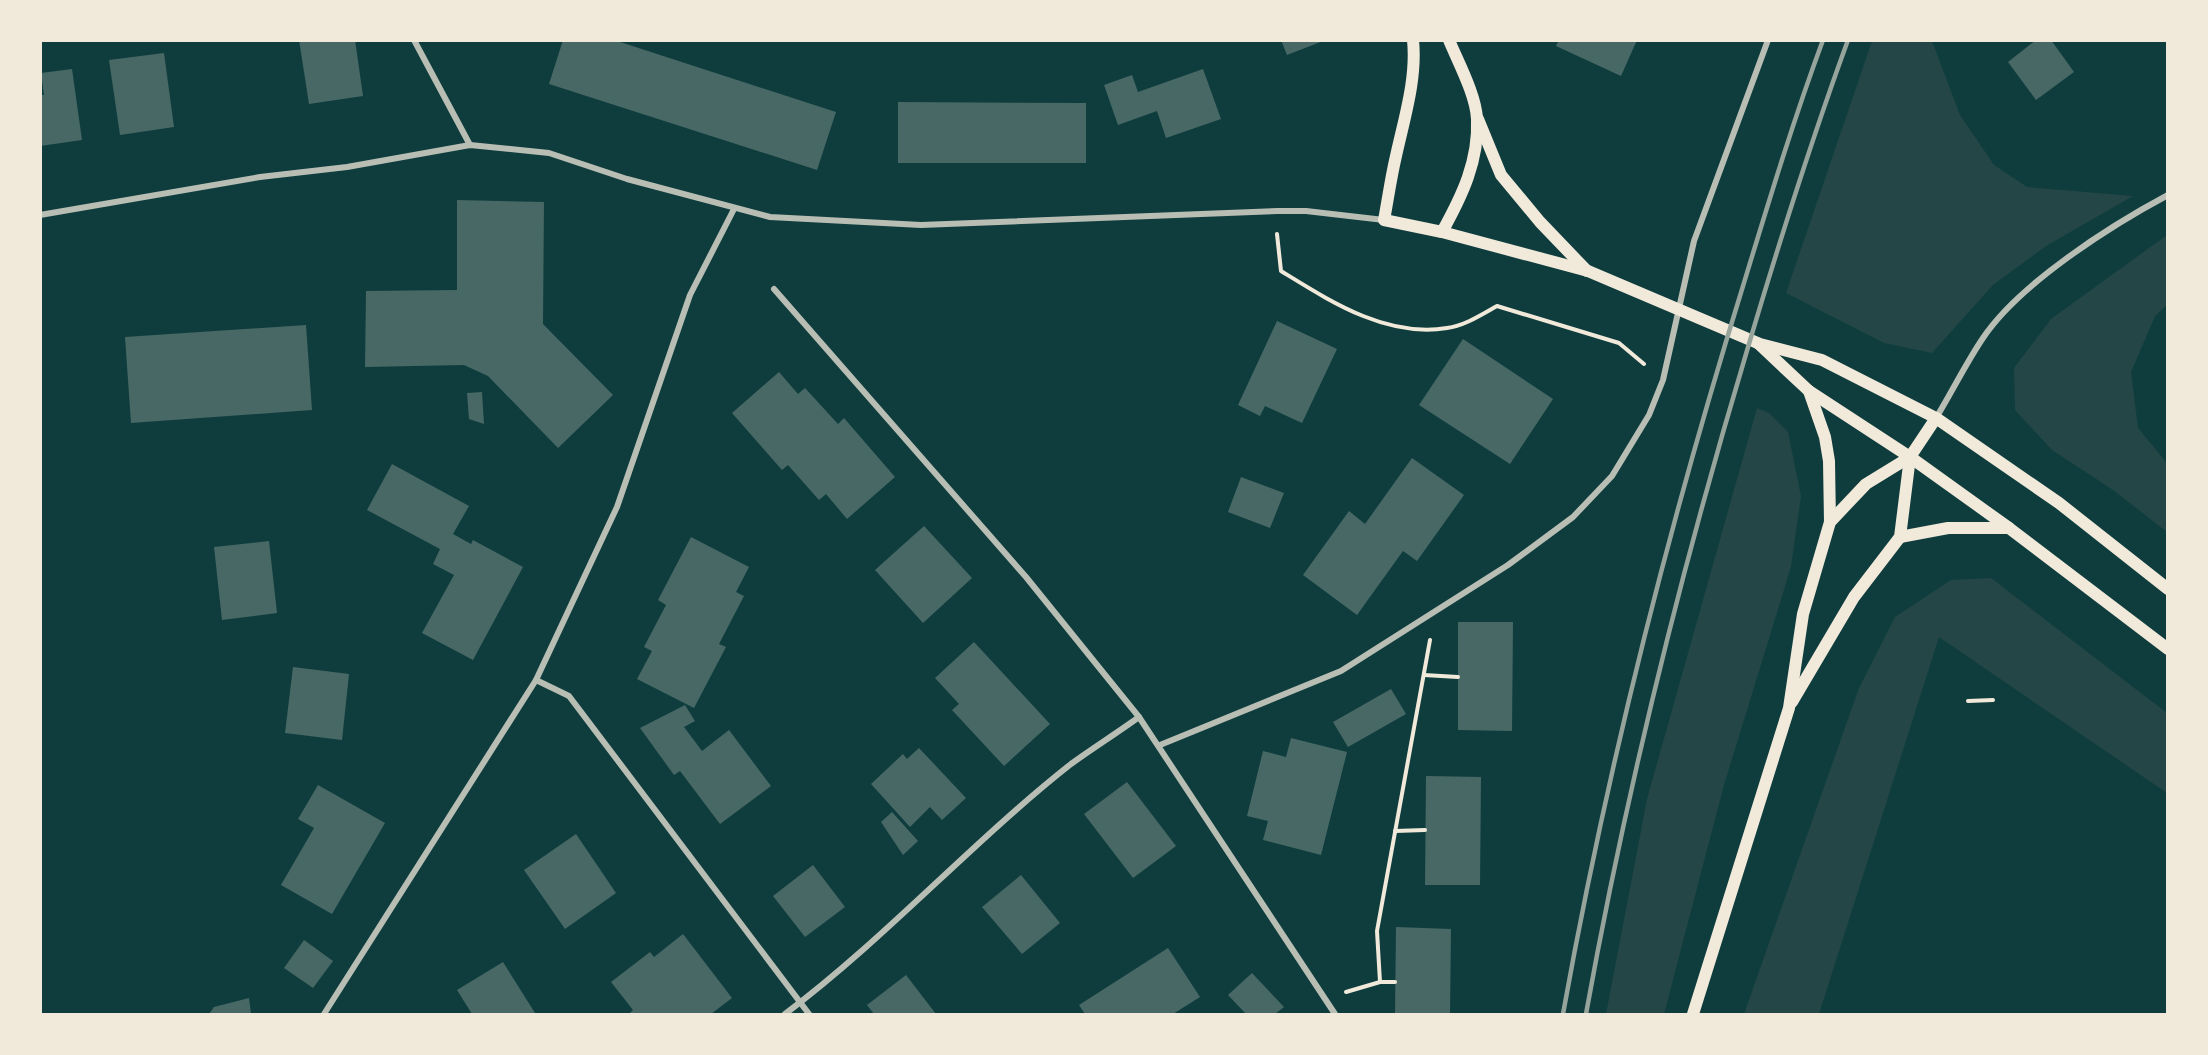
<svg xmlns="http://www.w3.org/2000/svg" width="2208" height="1055" viewBox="0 0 2208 1055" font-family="Helvetica,sans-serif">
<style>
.green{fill:#244646}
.building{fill:#486865}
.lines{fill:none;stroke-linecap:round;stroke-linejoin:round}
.path{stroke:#f1e9da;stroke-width:4}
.minor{stroke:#b8beb3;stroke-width:6}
.secondary{stroke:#f1e9da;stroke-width:12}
.rail{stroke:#97a49c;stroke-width:4.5}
</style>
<rect width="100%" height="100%" fill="#0f3d3e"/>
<g class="green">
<polygon points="1872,41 1932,41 1960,115 1994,165 2027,187 2133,196 2046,246 1993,285 1932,353 1884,343 1786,293"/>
<polygon points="2167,235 2167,305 2155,316 2131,372 2138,428 2167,463 2167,532 2113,490 2052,450 2015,410 2014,368 2051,319"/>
<polygon points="1757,408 1769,413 1788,432 1801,496 1791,567 1724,785 1664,1014 1606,1014 1647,799"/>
<polygon points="1991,578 2167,713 2167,793 1939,637 1819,1014 1744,1014 1859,688 1895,617 1951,580"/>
</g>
<g class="building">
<polygon points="299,40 355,40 363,96 309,104"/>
<polygon points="563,40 614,40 836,112 817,170 549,84"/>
<polygon points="1281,40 1323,40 1323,41 1287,55"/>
<polygon points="1559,40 1637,40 1621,76 1556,46"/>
<polygon points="2036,40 2051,40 2074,72 2036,100 2008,62"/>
<polygon points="164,53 174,127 120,135 109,60"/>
<polygon points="72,69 82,140 40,146 40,95 44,95 41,73"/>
<polygon points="1203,69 1221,119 1166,138 1157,111 1118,125 1104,85 1132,75 1138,92"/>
<polygon points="898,102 1086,103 1086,163 898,163"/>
<polygon points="457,200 544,202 543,324 613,395 558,448 488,376 464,365 365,367 366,291 457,290"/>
<polygon points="1277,321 1337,349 1302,423 1265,406 1260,416 1238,405"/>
<polygon points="306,325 312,410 131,423 125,337"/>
<polygon points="1463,339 1553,399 1510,464 1419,405"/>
<polygon points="779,372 798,394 805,388 838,424 844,418 895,477 847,519 826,494 819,500 788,465 782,470 732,413"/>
<polygon points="482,392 484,424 469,419 467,393"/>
<polygon points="1412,458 1464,495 1417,561 1403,551 1357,615 1303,575 1349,511 1365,524"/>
<polygon points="392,464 469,506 453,534 471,544 473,540 523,567 473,660 422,633 454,575 433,564 440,549 367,510"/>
<polygon points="1241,477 1284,493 1270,528 1228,512"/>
<polygon points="924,526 972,578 923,623 875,570"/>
<polygon points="691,537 749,567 736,592 744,596 719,644 726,647 694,708 637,679 652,651 644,647 666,605 658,600"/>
<polygon points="269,541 277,613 222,620 214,547"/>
<polygon points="1458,622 1513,622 1512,731 1458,730"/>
<polygon points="974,642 1050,724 1004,766 952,710 959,704 935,678"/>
<polygon points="293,667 349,674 342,740 285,733"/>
<polygon points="1391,689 1406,714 1348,747 1333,722"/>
<polygon points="685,705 695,721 684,727 702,751 729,730 771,786 720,824 680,771 674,775 640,728"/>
<polygon points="1291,738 1347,752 1321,855 1263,840 1268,821 1247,816 1263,751 1286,757"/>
<polygon points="919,748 966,798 942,820 930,807 910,827 871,784 903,754 907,759"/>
<polygon points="1426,776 1481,777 1480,885 1425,885"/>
<polygon points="1127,782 1176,846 1133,878 1084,814"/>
<polygon points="318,785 385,823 332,914 281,885 314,828 298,819"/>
<polygon points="892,812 918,841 903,855 881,822"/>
<polygon points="576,834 616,893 565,929 524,870"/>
<polygon points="813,865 845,907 805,937 773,896"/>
<polygon points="1021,875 1060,923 1022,954 982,907"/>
<polygon points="1396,927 1451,929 1450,1014 1395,1014"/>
<polygon points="683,934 732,998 711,1014 629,1014 633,1010 611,982 650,952 654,957"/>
<polygon points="304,940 333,961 313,988 284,968"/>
<polygon points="1168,948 1200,997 1173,1014 1085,1014 1079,1005"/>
<polygon points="503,962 535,1013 472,1014 457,990"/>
<polygon points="1252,973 1284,1007 1275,1014 1246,1014 1228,995"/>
<polygon points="906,975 936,1014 874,1014 867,1005"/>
<polygon points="249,998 251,1014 209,1014 214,1007"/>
</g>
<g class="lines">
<g class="path">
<path d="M1277,234L1281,271C1330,301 1386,338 1447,328C1464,326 1481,315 1497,306L1619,343L1644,364"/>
<polyline points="1424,675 1458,677"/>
<polyline points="1968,701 1993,700"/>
<polyline points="1395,831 1425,830"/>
<polyline points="1380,982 1395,982"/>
<polyline points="1346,992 1380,982 1377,931 1430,640"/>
</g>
<g class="minor">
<polyline points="414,40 470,145"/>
<polyline points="40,215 260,177 347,167 470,145 549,153 627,179 770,217 921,225 1278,211 1306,211 1384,220"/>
<polyline points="774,289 1026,577 1139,717 1335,1014"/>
<path d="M1936,418C1952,392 1966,363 1983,338C2019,284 2110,226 2168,195"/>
<polyline points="536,680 569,696 809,1014"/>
<polyline points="1160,745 1341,671 1508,565 1573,517 1612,476 1649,415 1663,380 1694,241 1768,40"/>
<polyline points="324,1014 536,680 617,507 690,295 734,209"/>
<path d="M785,1014C886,938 972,842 1071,764C1093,748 1117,733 1139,717"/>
</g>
<g class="secondary">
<path d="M1413,40C1417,79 1404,119 1396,156C1391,177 1388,199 1384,220L1442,232L1588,271L1760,344L1822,360L1936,418L2059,503L2168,589"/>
<polyline points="1478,119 1501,175 1540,222 1587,271"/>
<path d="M1442,232C1462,196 1479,161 1477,119C1476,95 1458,62 1449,40"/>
<polyline points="1760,345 1809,391 1910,457 2009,528 2168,649"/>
<polyline points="1809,391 1825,437 1829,461 1830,522"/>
<polyline points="1900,537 1948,528 2009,528"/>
<polyline points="1792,702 1854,597 1900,537 1910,457"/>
<polyline points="1693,1014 1789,708 1803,614 1830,522 1866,484 1910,457 1936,418"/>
</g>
<g class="rail">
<path d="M1563,1014C1607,769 1669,525 1743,286C1768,204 1793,121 1823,40"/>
<path d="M1586,1014C1626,792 1681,571 1746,354C1777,249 1810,144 1848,40"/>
</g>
</g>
<rect width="2208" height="1055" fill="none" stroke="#f1e9da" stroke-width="84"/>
</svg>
